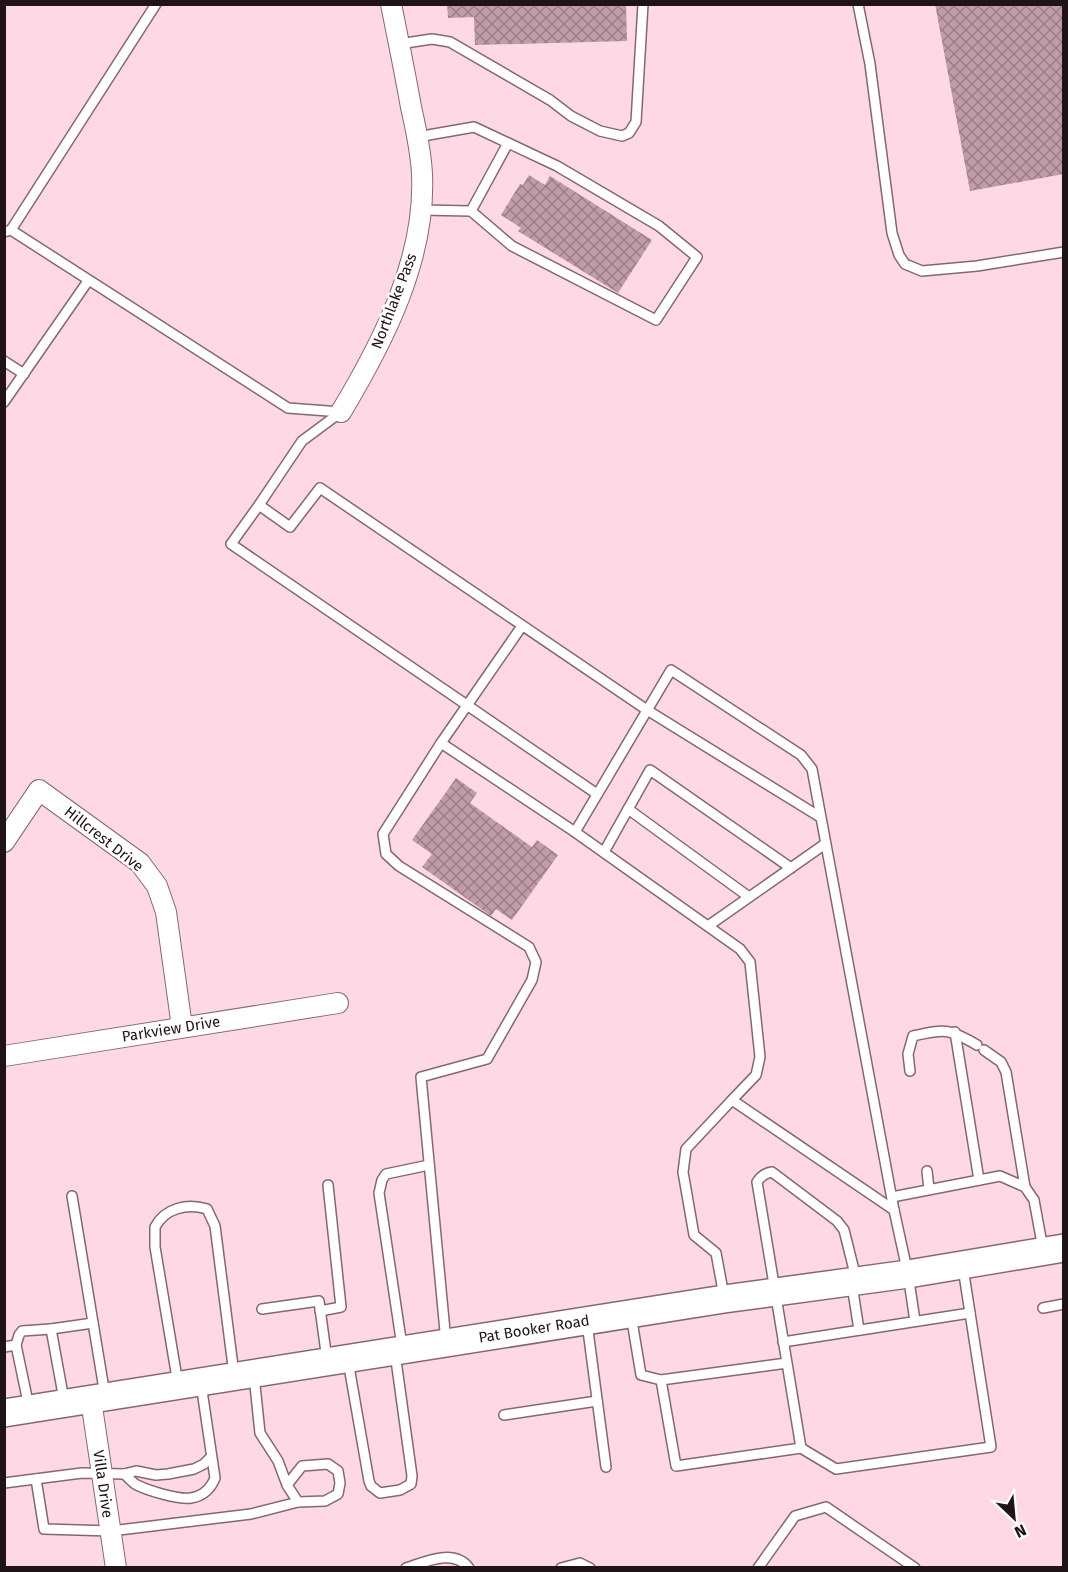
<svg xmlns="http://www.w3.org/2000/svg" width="1068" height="1572" viewBox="0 0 1068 1572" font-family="'Fira Sans',sans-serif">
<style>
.building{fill:url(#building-cross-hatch)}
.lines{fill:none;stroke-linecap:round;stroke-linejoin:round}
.service-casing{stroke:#866671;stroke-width:12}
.minor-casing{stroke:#866671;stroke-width:22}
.secondary-casing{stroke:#866671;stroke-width:30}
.service{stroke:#fff;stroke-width:9}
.minor{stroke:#fff;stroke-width:20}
.secondary{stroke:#fff;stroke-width:27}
.labels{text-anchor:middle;stroke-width:5;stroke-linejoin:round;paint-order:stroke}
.street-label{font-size:15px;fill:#201318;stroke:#fff}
</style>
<defs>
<pattern id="building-cross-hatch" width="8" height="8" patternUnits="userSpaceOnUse" patternTransform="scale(1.5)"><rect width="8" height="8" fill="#bf9ca8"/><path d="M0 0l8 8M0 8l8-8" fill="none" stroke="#9b7e88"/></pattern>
</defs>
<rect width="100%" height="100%" fill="#fed9e5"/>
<g class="building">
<polygon points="447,4 626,4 627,41 475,45 474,17 448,18"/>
<polygon points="935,4 1064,4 1064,174 970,191"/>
<polygon points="529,175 545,185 550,176 652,240 618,293 518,231 521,228 501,215 520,184 523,185"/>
<polygon points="456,778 477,793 470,803 532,847 537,840 558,855 512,920 496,909 491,916 422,867 432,854 412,840"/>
</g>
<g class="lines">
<g class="service-casing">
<g id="service">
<polyline points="858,4 870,64 892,233 899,255 905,264 922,271 977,266 1064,252"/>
<polyline points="399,44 432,39 450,42 550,100 571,116 600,131 622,136 629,133 636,122 643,4"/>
<polyline points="417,137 474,127 557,166 659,226 697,257 656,320 512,246 471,211"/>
<polyline points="421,210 471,211 508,143"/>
<polyline points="11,230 156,4"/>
<polyline points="4,232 11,230 288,408 341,412"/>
<polyline points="4,361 24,374"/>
<polyline points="4,402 88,281"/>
<polyline points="259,505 302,441 341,412"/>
<polyline points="441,743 522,626"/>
<polyline points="597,794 231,544 259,505 290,527 320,488 647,710 820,817"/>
<polyline points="628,809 749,897"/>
<polyline points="575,832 740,949 750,962 760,1057 756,1075 732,1100"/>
<polyline points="604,852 650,770 791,868"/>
<polyline points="708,926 825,844"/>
<polyline points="955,1032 979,1180"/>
<polyline points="984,1050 1001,1062 1006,1072 1025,1187"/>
<path d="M910,1071L908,1054L913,1036C945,1029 948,1028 977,1045"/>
<polyline points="927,1171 929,1189"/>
<polyline points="72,1196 105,1395"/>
<polyline points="892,1197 1000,1176 1025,1187 1034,1200 1043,1249"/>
<polyline points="963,1268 970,1313"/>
<polyline points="852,1285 859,1330"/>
<polyline points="724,1296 716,1253 694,1235 683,1172 686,1149 732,1100 894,1210 908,1274 915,1321"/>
<polyline points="1043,1308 1064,1304"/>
<polyline points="262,1309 319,1301 327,1360"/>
<polyline points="320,1311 341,1307 328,1185"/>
<polyline points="631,1315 641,1375 661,1380"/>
<polyline points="587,1323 606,1467"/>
<polyline points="446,1342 421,1077 487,1059 532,980 536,962 529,947 399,866 386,854 383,834 441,743 575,832 671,670 801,755 812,769 894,1210"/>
<polyline points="783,1342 970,1313 991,1447 836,1469 801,1448"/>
<polyline points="16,1345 19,1335 22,1331 51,1329"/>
<polyline points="402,1346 379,1193 382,1180 386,1174 429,1165"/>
<polyline points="4,1347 16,1345 29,1407"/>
<polyline points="348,1361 369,1481 371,1486 380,1493 400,1490 411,1484 412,1476 395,1353"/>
<path d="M787,1363L801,1448L676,1466L661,1380L787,1363L757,1182C761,1176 765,1173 772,1172L837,1221L844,1230L856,1278"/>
<polyline points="254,1376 260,1433 278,1461 287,1485 298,1502 325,1501 338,1494 340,1483 338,1471 328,1464 302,1466 287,1485"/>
<path d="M178,1384L155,1247V1227C165,1208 187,1203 207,1209L215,1226L234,1374"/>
<polyline points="64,1400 51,1329 93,1323"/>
<polyline points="504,1415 597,1401"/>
<path d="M124,1474C128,1477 131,1481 135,1484C146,1490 178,1500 191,1498C203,1496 211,1488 215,1478L201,1384"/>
<polyline points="36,1479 44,1529 111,1531 251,1514 298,1502"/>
<polyline points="4,1483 82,1473 124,1474 136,1471 156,1475 168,1474 194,1469 204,1464 211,1457"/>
<path d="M406,1568C425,1562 454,1548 469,1568"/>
<polyline points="561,1568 580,1563 590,1568"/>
<polyline points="758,1568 795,1516 826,1507 915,1568"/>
</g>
</g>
<g class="minor-casing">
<g id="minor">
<path d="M341,412C383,342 426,259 422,174C421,152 416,129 411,107C405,73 398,39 391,4"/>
<polyline points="4,842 39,790 140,863 157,886 166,912 182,1027"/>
<polyline points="4,1056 338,1003"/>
<polyline points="91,1400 116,1568"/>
</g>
</g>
<g class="secondary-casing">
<polyline id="secondary" points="4,1413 724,1299 908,1274 1064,1248"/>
</g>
<use href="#service" class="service"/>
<use href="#minor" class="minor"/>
<use href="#secondary" class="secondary"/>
</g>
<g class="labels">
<g class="street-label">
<text transform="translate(394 301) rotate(-69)" y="5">Northlake Pass</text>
<text transform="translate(104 839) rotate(38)" y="5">Hillcrest Drive</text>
<text transform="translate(171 1029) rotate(-9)" y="5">Parkview Drive</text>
<text transform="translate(534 1329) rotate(-9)" y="5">Pat Booker Road</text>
<text transform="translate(103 1484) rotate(82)" y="5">Villa Drive</text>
</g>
</g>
<rect width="1068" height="1572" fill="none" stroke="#201318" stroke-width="12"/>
<g transform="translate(1014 1518) rotate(154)" stroke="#ffffff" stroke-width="4.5" paint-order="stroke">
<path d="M0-4.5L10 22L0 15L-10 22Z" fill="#201318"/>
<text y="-9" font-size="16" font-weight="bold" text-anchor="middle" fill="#201318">N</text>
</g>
</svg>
